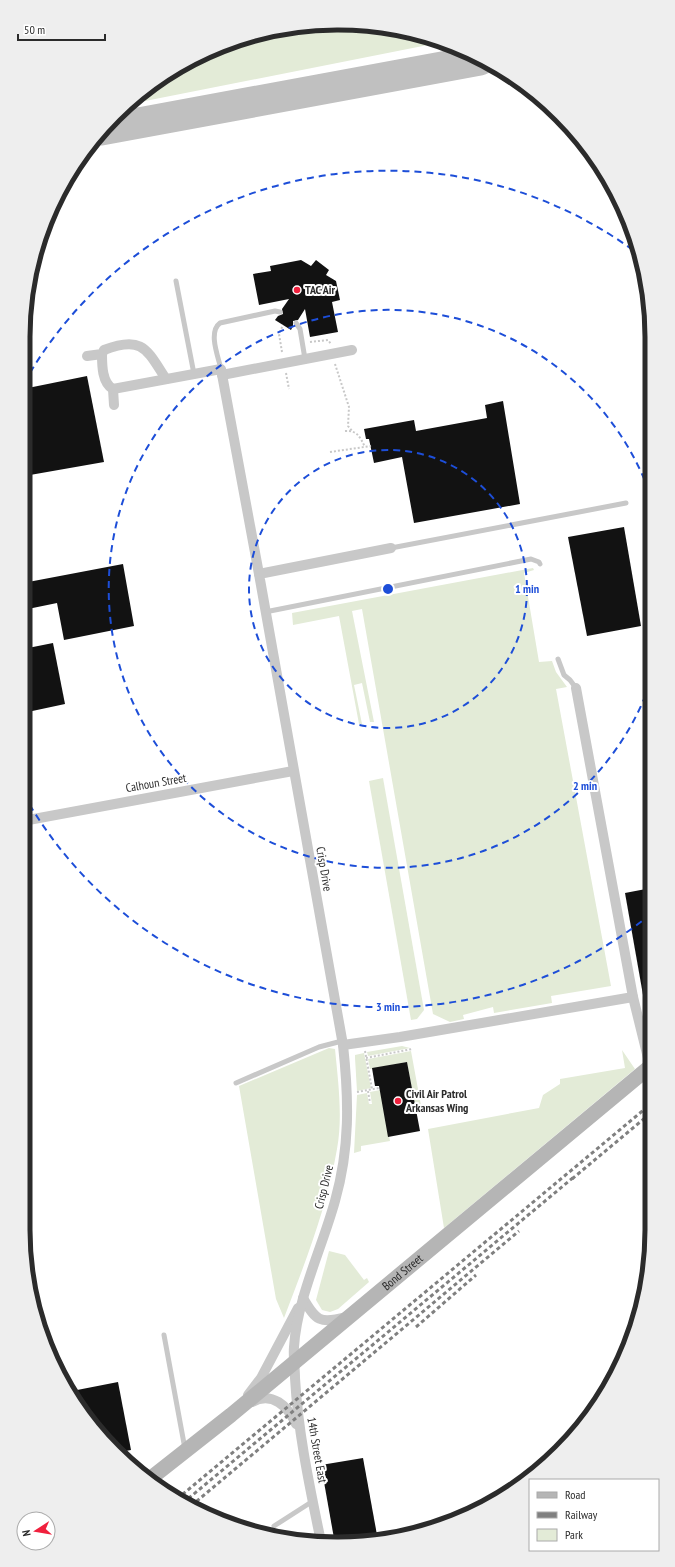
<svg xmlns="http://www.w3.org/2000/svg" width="675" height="1567" viewBox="0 0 675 1567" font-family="'PT Sans Narrow',sans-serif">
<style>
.green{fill:#e3ebd7}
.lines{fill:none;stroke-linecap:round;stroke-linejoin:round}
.taxiway{stroke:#c0c0c0;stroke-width:31}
.building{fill:#121212}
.path{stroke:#c8c8c8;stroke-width:2;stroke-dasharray:2 2;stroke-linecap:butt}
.lane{stroke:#c8c8c8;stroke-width:5}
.street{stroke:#c8c8c8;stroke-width:10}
.secondary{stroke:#b5b5b5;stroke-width:15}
.rail{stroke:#808080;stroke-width:3;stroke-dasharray:4 3;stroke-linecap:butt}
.ring{fill:none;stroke:#1d4ed8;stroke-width:2;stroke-dasharray:7 5}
.poi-dot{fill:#f0203d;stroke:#fff;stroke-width:1.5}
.labels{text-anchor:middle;stroke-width:4;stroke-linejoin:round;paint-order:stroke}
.poi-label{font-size:12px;font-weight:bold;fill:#2b2b2b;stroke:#fff;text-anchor:start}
.street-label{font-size:12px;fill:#2b2b2b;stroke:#fff}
.rim{fill:none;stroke:#2b2b2b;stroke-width:5}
.centre{fill:#1d4ed8;stroke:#fff;stroke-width:2}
.ring-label{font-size:12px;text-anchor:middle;font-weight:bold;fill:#1d4ed8;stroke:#fff;stroke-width:4;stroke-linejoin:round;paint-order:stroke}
</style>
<rect width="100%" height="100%" fill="#fff"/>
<g class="green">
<path d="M317,24L379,26L443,42L145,101L134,100C164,71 216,44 257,34C276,29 297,27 317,24Z"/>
<polygon points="533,568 534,570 524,573 539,662 552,661 556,672 567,687 556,689 611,986 551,996 552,1003 494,1013 493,1007 463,1015 464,1019 450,1022 433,1014 362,609 352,611 374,722 370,722 362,683 354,685 362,724 359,724 339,616 293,625 292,613"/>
<polygon points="383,778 424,1010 417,1019 411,1020 369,781"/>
<polygon points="402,1046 410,1048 368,1056 367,1052"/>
<path d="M329,1048L335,1049C338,1080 343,1117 337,1149C327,1207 305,1263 284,1318L276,1299L239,1086Z"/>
<polygon points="622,1050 635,1069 444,1228 428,1129 539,1108 543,1095 560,1084 560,1079 625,1068"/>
<polygon points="411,1051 422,1111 416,1112 407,1062 370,1069 368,1059"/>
<polygon points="364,1053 371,1088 357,1091 355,1058 355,1055"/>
<polygon points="380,1090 390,1141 361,1146 361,1151 354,1153 357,1095 367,1093 369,1104 372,1104 370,1092"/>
<polygon points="329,1251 345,1255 364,1280 367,1278 369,1282 338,1309 330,1312 322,1310 316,1300"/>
</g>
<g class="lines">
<polyline class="taxiway" points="101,130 480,60"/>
</g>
<g class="building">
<polygon points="301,260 311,266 316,260 329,270 326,275 336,281 340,300 332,302 338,332 310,337 305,309 298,320 293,321 293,326 291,330 275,320 278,316 283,314 282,309 289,299 259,305 253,274 271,271 270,266"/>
<polygon points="87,376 104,462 30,475 23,438 23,389"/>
<polygon points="503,401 520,504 414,523 402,457 374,463 369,439 366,439 364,429 414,420 416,431 487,418 485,405"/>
<polygon points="624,527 641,626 587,636 568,537"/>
<polygon points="123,564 134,626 64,640 57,603 23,610 23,583"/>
<polygon points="53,643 65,704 23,713 23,649"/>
<polygon points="651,888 651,1012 646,1012 625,893"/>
<polygon points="407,1062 420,1131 388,1137 379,1086 375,1086 372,1068"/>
<polygon points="118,1382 131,1450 120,1452 101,1437 73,1398 72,1391"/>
<polygon points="363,1458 377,1535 335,1544 321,1465"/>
</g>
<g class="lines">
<g class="path">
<polyline points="310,342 328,340 331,344"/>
<polyline points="282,352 279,334 283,325"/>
<polyline points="335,364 349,407 348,426 352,431"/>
<polyline points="286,373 289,389"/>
<path d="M345,431C357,430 360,437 365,447"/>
<polyline points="330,452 371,446"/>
<polyline points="365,1051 372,1089"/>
<polyline points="366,1058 412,1049"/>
<polyline points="368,1091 370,1103"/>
<polyline points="357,1092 379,1088"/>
</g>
<g class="lane">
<polyline points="176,281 194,374"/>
<polyline points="296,323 300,329 305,359"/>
<path d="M221,369C218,356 208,332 220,323L275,311L280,312"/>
<polyline points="391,548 626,503"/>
<polyline points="265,612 531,559 539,562 540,564"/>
<polyline points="558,659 564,675 570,680 576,688"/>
<polyline points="236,1083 319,1047 342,1041"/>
<polyline points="164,1335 185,1449"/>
<polyline points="274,1526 313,1501"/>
</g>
<g class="street">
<path d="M102,354C102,365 102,383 113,389L114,405"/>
<path d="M87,356L102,354L104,350C143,335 147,350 166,379"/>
<polyline points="222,375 352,350"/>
<polyline points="113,389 221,369 259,574"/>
<polyline points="23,821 293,771"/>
<polyline points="633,997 650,1066"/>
<polyline points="343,1045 400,1037 633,997 576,688"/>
<path d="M303,1298C316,1321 320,1324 346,1317"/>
<polyline points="248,1395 261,1378 298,1308"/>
<path d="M252,1402C272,1391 288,1406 296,1424"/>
<path d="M321,1542C310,1488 298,1433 295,1378C295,1368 293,1357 294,1347C297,1299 322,1248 335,1201C350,1148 349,1100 343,1045L259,574L391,548"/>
</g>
<path class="secondary" id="s1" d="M151,1478L231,1415L652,1065"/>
<g class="rail">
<polyline points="572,1179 652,1112"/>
<polyline points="416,1327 476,1275"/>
<polyline points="177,1499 652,1103"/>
<polyline points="183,1503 575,1176"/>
<polyline points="191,1506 519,1231"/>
</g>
</g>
<g class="ring">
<circle cx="388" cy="589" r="139"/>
<path d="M650 684A279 279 0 1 1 649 491"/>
<path d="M651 914A418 418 0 0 1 24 795M24 383A418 418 0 0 1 637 253"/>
</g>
<g class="poi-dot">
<circle cx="297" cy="290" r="4"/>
<circle cx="398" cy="1101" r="4"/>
</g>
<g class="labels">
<g class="poi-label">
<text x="305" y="294">TAC Air</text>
<text x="406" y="1098">Civil Air Patrol<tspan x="406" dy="14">Arkansas Wing</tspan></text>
</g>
<g class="street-label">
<text transform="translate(156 783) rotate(-10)" y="4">Calhoun Street</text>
<text transform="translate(324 869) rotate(80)" y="4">Crisp Drive</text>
<text transform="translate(324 1187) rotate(-76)" y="4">Crisp Drive</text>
<text dy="4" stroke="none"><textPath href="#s1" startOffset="325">Bond Street</textPath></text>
<text transform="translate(317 1450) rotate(80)" y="4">14th Street East</text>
</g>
</g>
<path d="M0 0H675V1567H0ZM337 30H338A307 307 0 0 1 645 337V1230A307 307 0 0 1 338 1537H337A307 307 0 0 1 30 1230V337A307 307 0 0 1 337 30Z" fill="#eee" fill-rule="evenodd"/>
<path class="rim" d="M337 30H338A307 307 0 0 1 645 337V1230A307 307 0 0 1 338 1537H337A307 307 0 0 1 30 1230V337A307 307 0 0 1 337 30Z"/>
<circle cx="388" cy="589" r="6" class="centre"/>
<g class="ring-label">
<text x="527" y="593">1 min</text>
<text x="585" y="790">2 min</text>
<text x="388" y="1011">3 min</text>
</g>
<rect x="529" y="1479" width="130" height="72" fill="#ffffff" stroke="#aaaaaa"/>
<rect x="537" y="1492" width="20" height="6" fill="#b5b5b5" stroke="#aaaaaa"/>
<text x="565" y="1499" font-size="12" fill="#2b2b2b">Road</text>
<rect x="537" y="1512" width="20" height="6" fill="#808080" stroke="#aaaaaa"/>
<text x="565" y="1519" font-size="12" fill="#2b2b2b">Railway</text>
<rect x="537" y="1529" width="20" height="12" fill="#e3ebd7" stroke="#aaaaaa"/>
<text x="565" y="1539" font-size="12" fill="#2b2b2b">Park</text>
<g transform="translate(36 1531) rotate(258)"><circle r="19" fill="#ffffff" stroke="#aaaaaa"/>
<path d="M0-3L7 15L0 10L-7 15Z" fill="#f0203d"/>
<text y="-6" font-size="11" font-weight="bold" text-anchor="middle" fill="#2b2b2b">N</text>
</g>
<path d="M18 34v6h87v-6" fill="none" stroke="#2b2b2b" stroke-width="2"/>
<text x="24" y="34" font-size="12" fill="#2b2b2b" stroke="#ffffff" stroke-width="3" paint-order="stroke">50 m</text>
</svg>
